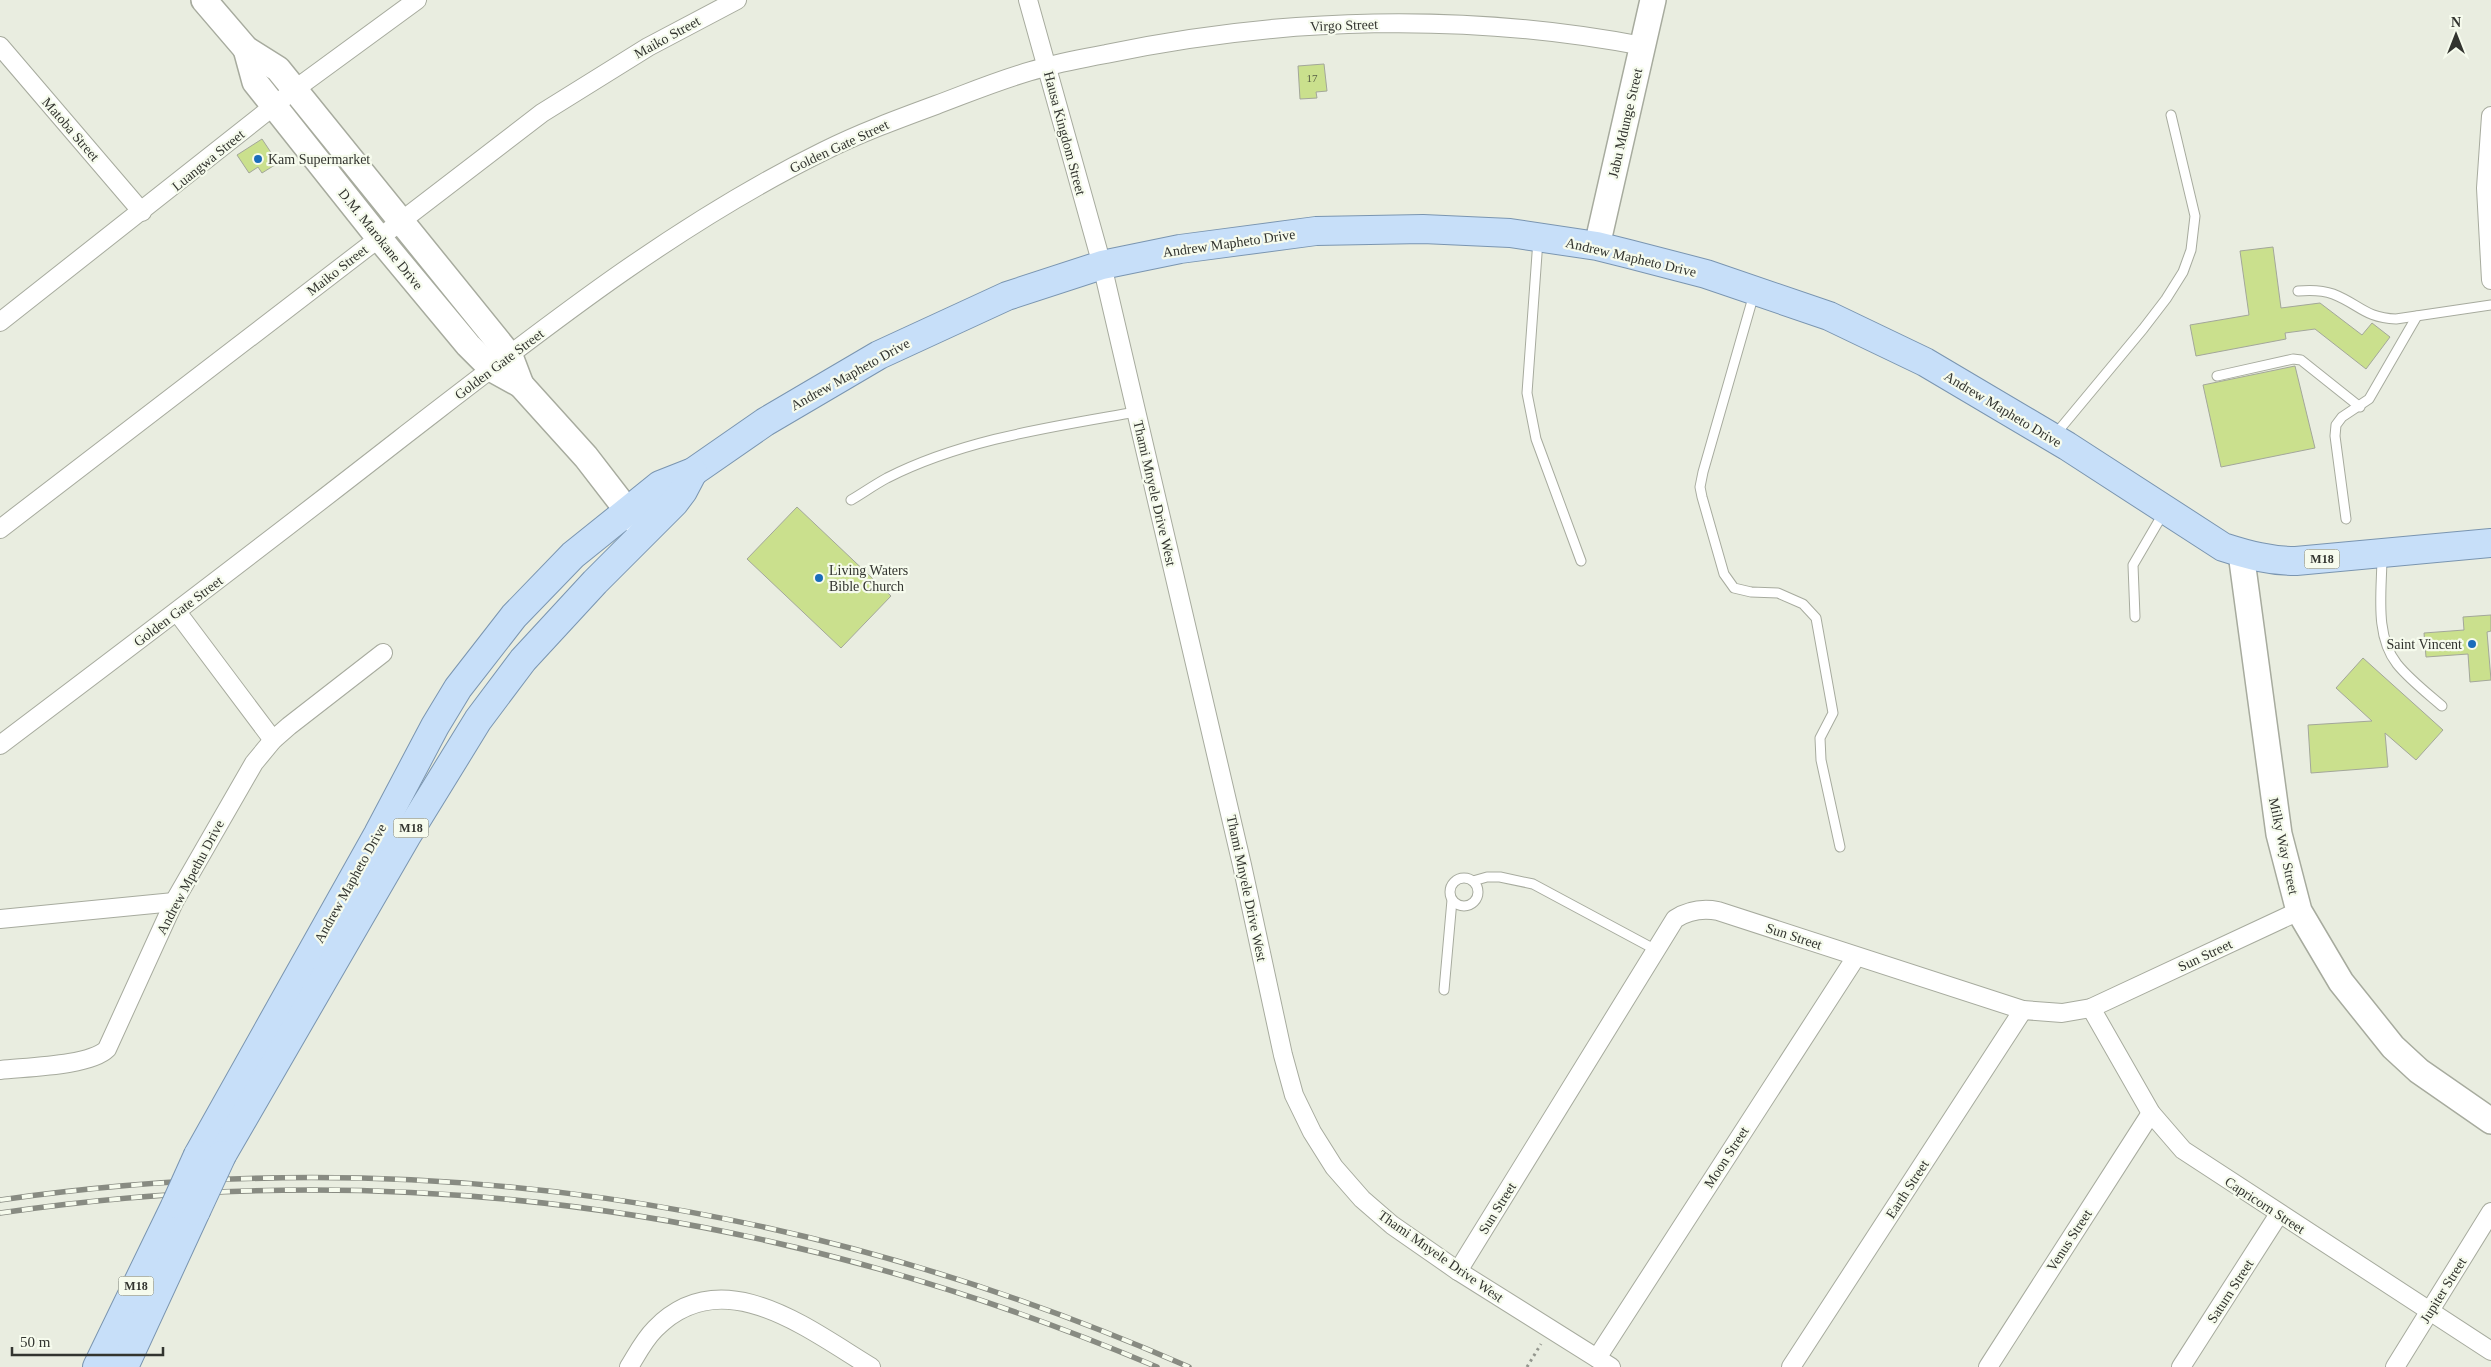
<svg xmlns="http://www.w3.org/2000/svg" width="2491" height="1367" viewBox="0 0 2491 1367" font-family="Georgia,serif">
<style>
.building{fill:#cae08d;stroke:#a3a79a}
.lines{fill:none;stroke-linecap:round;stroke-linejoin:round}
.lane-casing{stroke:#a7ab9e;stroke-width:11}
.street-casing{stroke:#a7ab9e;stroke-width:20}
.secondary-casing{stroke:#a7ab9e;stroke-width:28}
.primary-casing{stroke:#7a95b0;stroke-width:30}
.path{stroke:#93968d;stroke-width:3;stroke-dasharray:2.5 4;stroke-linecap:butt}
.lane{stroke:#fff;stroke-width:9}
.street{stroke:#fff;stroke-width:18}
.secondary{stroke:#fff;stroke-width:25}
.primary{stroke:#c7dff9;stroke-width:28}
.rail-casing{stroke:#888b82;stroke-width:5.5}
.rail{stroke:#f6fbed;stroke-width:4;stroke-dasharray:11;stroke-linecap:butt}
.primary-bridge-casing{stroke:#7a95b0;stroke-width:30;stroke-linecap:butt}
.primary-bridge{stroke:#c7dff9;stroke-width:28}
.poi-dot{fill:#1a6dbb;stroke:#f6fbed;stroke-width:2}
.labels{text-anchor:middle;stroke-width:4.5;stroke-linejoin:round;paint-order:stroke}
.number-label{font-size:11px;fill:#585f46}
.shield{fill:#f6fbed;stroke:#6d7068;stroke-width:1}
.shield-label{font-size:12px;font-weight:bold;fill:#32342f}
.street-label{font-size:14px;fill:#32342f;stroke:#f6fbed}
.poi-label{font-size:14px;fill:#32342f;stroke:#f6fbed;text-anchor:start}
</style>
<rect width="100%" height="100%" fill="#e9ede0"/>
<g class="building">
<polygon points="1324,64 1327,91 1316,92 1317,98 1300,99 1298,66"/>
<polygon points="262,139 278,163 262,173 258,167 249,173 237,155"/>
<polygon points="2273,247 2281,308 2320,303 2362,335 2372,323 2390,337 2366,369 2315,329 2285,333 2286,339 2196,356 2190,325 2249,315 2240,251"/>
<polygon points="2295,366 2315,448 2221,467 2203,385"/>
<polygon points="797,507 891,596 841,648 747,559"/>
<polygon points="2491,615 2491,631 2487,632 2491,680 2470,682 2468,654 2426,657 2424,633 2464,630 2463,617"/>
<polygon points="2363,658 2443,730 2416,760 2385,733 2388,767 2311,773 2308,725 2372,721 2336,688"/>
</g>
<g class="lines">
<g class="lane-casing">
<g id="lane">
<polyline points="1538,240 1527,393 1536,439 1581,561"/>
<path d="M2298,291C2309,290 2322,290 2333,294C2359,304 2365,318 2396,319L2491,305"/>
<polyline points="1754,294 1703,472 1700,487 1702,497 1724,574 1734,588 1751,592 1778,593 1803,604 1816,618 1833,713 1820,738 1821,760 1840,847"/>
<polyline points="2217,376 2293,359 2301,360 2360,407"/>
<polyline points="2054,436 2143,329 2166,299 2183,272 2191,250 2195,216 2171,115"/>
<path d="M851,500C863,493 874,485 887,478C964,439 1052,427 1136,412"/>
<polyline points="2346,519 2335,436 2336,425 2342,417 2369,399 2417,316"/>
<path d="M2382,556C2382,590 2374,635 2397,664C2409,679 2427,693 2442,706"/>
<polyline points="2135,617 2133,565 2164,512"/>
<circle cx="1464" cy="892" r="14"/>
<polyline points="1473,881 1487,877 1500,877 1533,884 1656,950"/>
<polyline points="1444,990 1452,900"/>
</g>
</g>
<g class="street-casing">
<g id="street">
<polyline points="1028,0 1102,265 1242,865 1283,1055 1294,1095 1312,1132 1334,1167 1362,1199 1392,1225 1458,1271 1611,1367"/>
<polyline points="0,46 142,212"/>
<polyline points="2491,116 2486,188 2491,280"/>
<polyline points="0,322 294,90 417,0"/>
<polyline points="0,529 542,113 648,47 737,0"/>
<polyline points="177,612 273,740"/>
<path d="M0,745C134,644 268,542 400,439C535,335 671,226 824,151C860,133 898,119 936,105C971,92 1006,77 1042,68C1063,62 1084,58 1106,54C1282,17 1466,12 1643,46"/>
<polyline points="0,919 174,902"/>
<polyline points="2091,1008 2151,1113 2183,1150 2491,1351"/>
<path d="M0,1070C26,1067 90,1066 107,1049L174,902L254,763L273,740L289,726L383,653"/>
<path d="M1458,1271L1675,919C1689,910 1702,908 1718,911L2023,1010L2062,1013L2091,1008L2299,911"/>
<polyline points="1597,1358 1856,957"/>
<path d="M629,1367C637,1354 644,1340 655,1329C722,1260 808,1329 871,1367"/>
<polyline points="1791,1367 2023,1010"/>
<polyline points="1988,1367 2151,1113"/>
<polyline points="2181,1367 2279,1214"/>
<polyline points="2395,1367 2491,1212"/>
</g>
</g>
<g class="secondary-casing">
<g id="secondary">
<polyline points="204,0 246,49 278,69 510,356 521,385"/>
<polyline points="246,49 255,82 379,238 468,345 492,369 521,385 586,457 640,527"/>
<polyline points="1597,246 1653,0"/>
<polyline points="2241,553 2279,834 2299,911 2341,982 2393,1047 2419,1071 2491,1121"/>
</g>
</g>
<g class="primary-casing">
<g id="primary">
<path d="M198,1155L378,834L435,726L458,688L514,616L573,555L660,485L693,472L765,422L879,355L1007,296L1102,265L1180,249L1316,231L1423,229L1510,233L1597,246L1629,254L1706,274L1829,316L1925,362L2067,446L2223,547C2248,555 2270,561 2296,561L2491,543"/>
<polyline points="222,1155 406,837 478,720 523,660 595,582 674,503 683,491 693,472"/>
<polyline points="97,1367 176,1204"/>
<polyline points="124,1367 196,1211"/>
</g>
</g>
<polyline class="path" points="1527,1367 1541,1344"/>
<use href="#lane" class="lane"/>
<use href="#street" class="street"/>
<use href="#secondary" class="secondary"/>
<use href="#primary" class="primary"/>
<g class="rail-casing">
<g id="rail">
<path d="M0,1200C414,1141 806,1199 1189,1367"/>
<path d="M0,1213C401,1154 785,1209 1157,1367"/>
</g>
</g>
<use href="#rail" class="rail"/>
<g class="primary-bridge-casing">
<g id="primary-bridge">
<polyline points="176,1204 198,1155"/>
<polyline points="196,1211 222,1155"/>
</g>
</g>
<use href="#primary-bridge" class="primary-bridge"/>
</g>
<g class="poi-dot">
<circle cx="258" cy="159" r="5"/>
<circle cx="819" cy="578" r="5"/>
<circle cx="2472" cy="644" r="5"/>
</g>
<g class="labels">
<g class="number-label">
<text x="1312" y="82">17</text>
</g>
<g class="shield">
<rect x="2304.5" y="549.5" width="35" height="19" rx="4"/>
<rect x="393.5" y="818.5" width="35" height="19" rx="4"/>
<rect x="118.5" y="1276.5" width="35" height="19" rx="4"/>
</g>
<g class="shield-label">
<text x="2322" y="563">M18</text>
<text x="411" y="832">M18</text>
<text x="136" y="1290">M18</text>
</g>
<g class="street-label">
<text transform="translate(1344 25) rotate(-2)" y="5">Virgo Street</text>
<text transform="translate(667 37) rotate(-29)" y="5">Maiko Street</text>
<text transform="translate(1625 123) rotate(-77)" y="5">Jabu Mdunge Street</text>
<text transform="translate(71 129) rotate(49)" y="5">Matoba Street</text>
<text transform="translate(1065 133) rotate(75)" y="5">Hausa Kingdom Street</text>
<text transform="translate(839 146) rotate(-25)" y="5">Golden Gate Street</text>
<text transform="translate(208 160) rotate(-39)" y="5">Luangwa Street</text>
<text transform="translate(381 239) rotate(51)" y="5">D.M. Marokane Drive</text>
<text transform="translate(1229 243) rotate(-8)" y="5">Andrew Mapheto Drive</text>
<text transform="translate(1631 257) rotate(13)" y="5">Andrew Mapheto Drive</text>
<text transform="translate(337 270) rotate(-38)" y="5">Maiko Street</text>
<text transform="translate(499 364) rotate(-37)" y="5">Golden Gate Street</text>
<text transform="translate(850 374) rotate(-29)" y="5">Andrew Mapheto Drive</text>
<text transform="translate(2003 409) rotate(31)" y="5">Andrew Mapheto Drive</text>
<text transform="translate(1155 493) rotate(77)" y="5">Thami Mnyele Drive West</text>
<text transform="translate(178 611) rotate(-37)" y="5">Golden Gate Street</text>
<text transform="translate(2284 846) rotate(78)" y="5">Milky Way Street</text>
<text transform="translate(190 877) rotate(-62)" y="5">Andrew Mpethu Drive</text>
<text transform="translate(350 883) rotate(-61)" y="5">Andrew Mapheto Drive</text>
<text transform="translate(1247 888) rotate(78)" y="5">Thami Mnyele Drive West</text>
<text transform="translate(1794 936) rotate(18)" y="5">Sun Street</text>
<text transform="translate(2205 955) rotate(-25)" y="5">Sun Street</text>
<text transform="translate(1726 1157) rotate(-57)" y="5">Moon Street</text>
<text transform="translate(1907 1189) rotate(-57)" y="5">Earth Street</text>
<text transform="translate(2265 1205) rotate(33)" y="5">Capricorn Street</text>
<text transform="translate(1497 1208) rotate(-58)" y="5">Sun Street</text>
<text transform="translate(2069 1240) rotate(-57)" y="5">Venus Street</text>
<text transform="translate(1441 1256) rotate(35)" y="5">Thami Mnyele Drive West</text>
<text transform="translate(2443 1290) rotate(-58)" y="5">Jupiter Street</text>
<text transform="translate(2230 1291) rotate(-57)" y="5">Saturn Street</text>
</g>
<g class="poi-label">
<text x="268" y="164">Kam Supermarket</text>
<text x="829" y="575">Living Waters<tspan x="829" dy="16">Bible Church</tspan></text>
<text x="2462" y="649" text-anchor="end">Saint Vincent</text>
</g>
</g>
<g transform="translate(2456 35)" stroke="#f6fbed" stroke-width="4" paint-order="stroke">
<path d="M0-4L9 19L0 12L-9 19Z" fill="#32342f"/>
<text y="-8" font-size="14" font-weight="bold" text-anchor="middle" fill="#32342f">N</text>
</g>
<path d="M12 1347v8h151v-8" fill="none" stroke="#32342f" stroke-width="2.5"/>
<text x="20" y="1347" font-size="15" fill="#32342f" stroke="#f6fbed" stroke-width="4" paint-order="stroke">50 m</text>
</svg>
